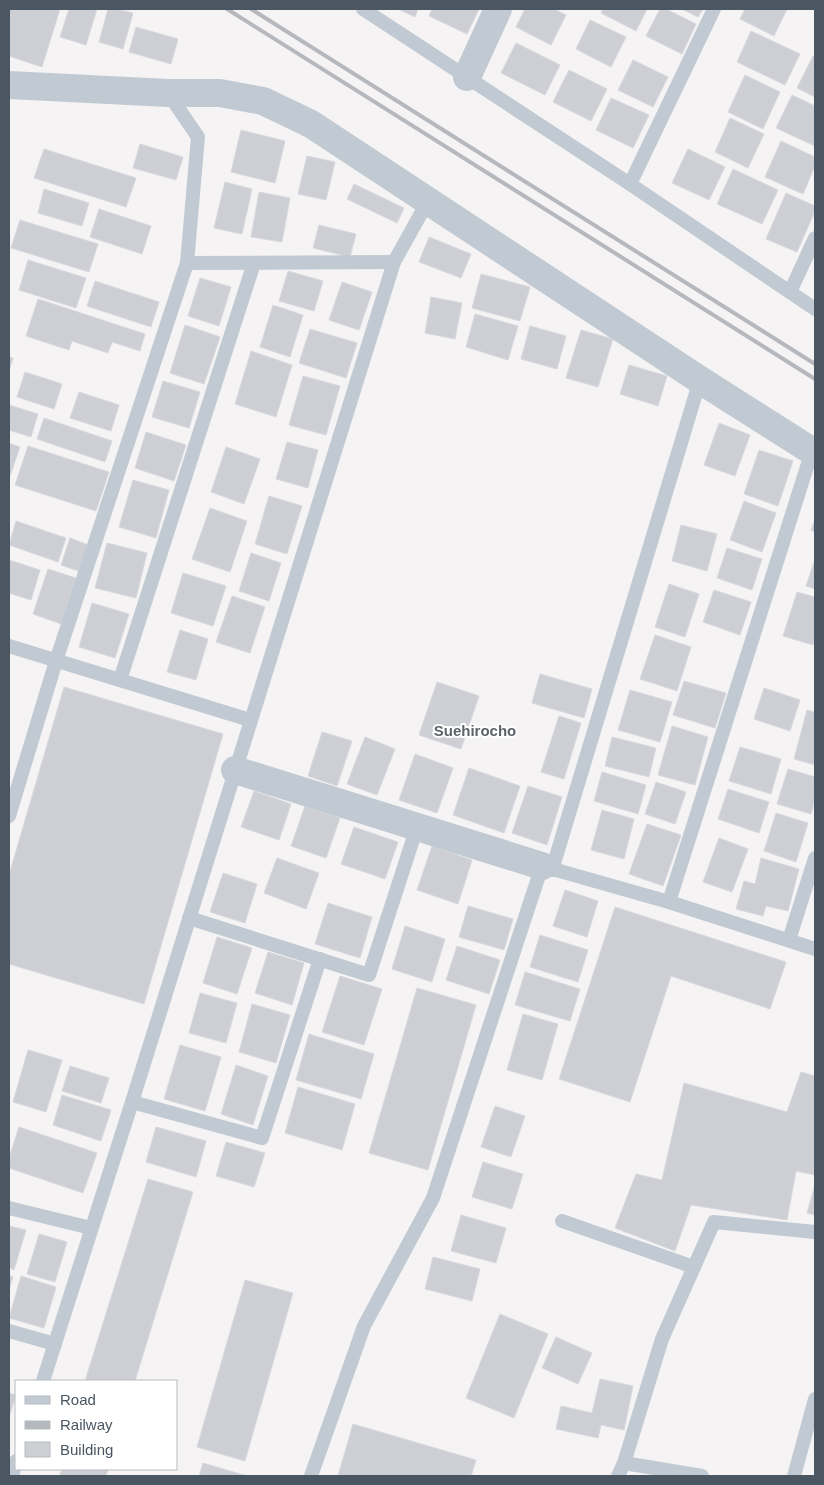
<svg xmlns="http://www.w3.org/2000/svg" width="824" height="1485" viewBox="0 0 824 1485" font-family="Helvetica,sans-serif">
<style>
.building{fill:#cdcfd5;stroke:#d7d9de}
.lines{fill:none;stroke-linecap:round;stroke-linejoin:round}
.service{stroke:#c1cad2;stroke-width:14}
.minor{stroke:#c1cad2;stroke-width:28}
.tertiary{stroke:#c1cad2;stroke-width:28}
.rail{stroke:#b5b8bd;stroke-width:4}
.labels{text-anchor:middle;stroke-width:4;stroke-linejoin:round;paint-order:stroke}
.neighbourhood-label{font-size:15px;font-weight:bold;fill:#5f6368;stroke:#fff}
</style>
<rect width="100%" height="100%" fill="#f5f3f3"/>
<g class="building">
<polygon points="9,9 60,9 42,67 9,56"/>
<polygon points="69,9 97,9 86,45 60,37"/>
<polygon points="108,9 117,9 133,13 123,49 99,42"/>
<polygon points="398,9 418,9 415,17"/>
<polygon points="432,9 479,9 467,34 429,16"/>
<polygon points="525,9 554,9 566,15 551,45 516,27"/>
<polygon points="603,9 647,9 636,31 601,13"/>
<polygon points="660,9 666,9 696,24 682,54 646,36"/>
<polygon points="682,9 703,9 698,17"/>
<polygon points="745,9 787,9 774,36 740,19"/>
<polygon points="590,20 626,37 611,67 576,49"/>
<polygon points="136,27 178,39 171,64 129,52"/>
<polygon points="751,31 800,54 785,85 737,62"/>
<polygon points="516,43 560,65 545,95 501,73"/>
<polygon points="813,56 815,57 815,97 797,88"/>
<polygon points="633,60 668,77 653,107 618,90"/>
<polygon points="569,70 607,89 591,121 553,102"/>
<polygon points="745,75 780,92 763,129 728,112"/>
<polygon points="792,95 815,106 815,146 776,128"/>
<polygon points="611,98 649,115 633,148 596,130"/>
<polygon points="730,118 764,134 748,168 715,152"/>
<polygon points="241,130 285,141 275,183 231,172"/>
<polygon points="781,141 815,157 815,166 803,194 765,177"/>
<polygon points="140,144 183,157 176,180 133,168"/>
<polygon points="44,149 136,178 126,207 34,178"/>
<polygon points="688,149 725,167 709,200 672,183"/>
<polygon points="307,156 335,162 326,200 298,194"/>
<polygon points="733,169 778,190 762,224 717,204"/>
<polygon points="225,182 252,189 242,234 214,228"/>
<polygon points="354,184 404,208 397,223 347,199"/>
<polygon points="44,189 89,203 82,226 38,213"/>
<polygon points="259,192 290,198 282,242 251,237"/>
<polygon points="786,193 815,206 815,211 797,252 766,239"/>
<polygon points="99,209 151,226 142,254 90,237"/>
<polygon points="20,220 98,244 89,272 11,248"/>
<polygon points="319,225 356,234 350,257 313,248"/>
<polygon points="429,237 471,254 461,278 419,262"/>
<polygon points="28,260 86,278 76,308 19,290"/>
<polygon points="288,271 323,281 314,311 279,301"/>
<polygon points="481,274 530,287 520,321 472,308"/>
<polygon points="200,278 231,287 219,326 188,316"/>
<polygon points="95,281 159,302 151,327 87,306"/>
<polygon points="342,282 372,292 359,330 329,320"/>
<polygon points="431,297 462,303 455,339 425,333"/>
<polygon points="38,299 145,334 140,351 112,342 108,353 72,341 69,350 26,336"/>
<polygon points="273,305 303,315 290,357 260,347"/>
<polygon points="475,314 518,326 508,360 466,347"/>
<polygon points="185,325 220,337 204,384 170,373"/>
<polygon points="530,326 566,336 557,369 521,359"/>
<polygon points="310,329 357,343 346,378 299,363"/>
<polygon points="581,330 613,339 598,387 566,378"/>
<polygon points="251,351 292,365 276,417 235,404"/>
<polygon points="9,357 13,358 9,371"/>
<polygon points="629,365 667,376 658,406 620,394"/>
<polygon points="25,372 62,384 54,409 17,397"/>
<polygon points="303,376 340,386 326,435 289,425"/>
<polygon points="163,381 200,392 189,428 152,417"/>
<polygon points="79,392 119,405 111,431 70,418"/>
<polygon points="9,405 38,414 31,437 9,430"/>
<polygon points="44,418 112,441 105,462 37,439"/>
<polygon points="719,423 750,435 735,476 704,465"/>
<polygon points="146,432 186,445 174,481 135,468"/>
<polygon points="287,442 318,450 308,488 276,479"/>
<polygon points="9,443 20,447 10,476 9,475"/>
<polygon points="28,446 109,472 96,511 15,485"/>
<polygon points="226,447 260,459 244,504 211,492"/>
<polygon points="759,450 793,461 778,506 744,494"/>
<polygon points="133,480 169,490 156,538 119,527"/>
<polygon points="269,496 302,506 287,554 255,544"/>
<polygon points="744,501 776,513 762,552 730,540"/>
<polygon points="210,508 247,521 230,572 192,559"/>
<polygon points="815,519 815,532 811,530"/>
<polygon points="16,521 66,538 58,562 9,545"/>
<polygon points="681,525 717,534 707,571 672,561"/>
<polygon points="70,538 88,545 78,571 61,565"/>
<polygon points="107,543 147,553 136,598 95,588"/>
<polygon points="727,548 762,559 752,590 717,578"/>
<polygon points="251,553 281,563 269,601 239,591"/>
<polygon points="9,560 40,570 31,600 9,593"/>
<polygon points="814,562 815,563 815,589 806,586"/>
<polygon points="48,569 76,578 61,624 33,614"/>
<polygon points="183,573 226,586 213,626 171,613"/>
<polygon points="669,584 699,594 685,637 655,627"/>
<polygon points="714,590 751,602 740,635 703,622"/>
<polygon points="797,592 815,597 815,638 813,645 783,636"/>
<polygon points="232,596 265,607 250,653 216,642"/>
<polygon points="92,603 129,614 115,658 79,647"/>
<polygon points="180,630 208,639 196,680 167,672"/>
<polygon points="655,635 691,647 677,691 640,679"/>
<polygon points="540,674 592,689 584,718 532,703"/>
<polygon points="684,681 726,693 715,728 673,715"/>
<polygon points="437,682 479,696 461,749 419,735"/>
<polygon points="64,687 223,734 144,1004 9,964 9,875"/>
<polygon points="764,688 800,700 790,731 754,719"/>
<polygon points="630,690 672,702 660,742 618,730"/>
<polygon points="807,710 815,712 815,765 794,759"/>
<polygon points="559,716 581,723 564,779 541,772"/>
<polygon points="672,726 708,737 695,785 658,775"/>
<polygon points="322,732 352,741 337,786 308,776"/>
<polygon points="365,737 395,749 377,795 347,784"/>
<polygon points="612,737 656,748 649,777 605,766"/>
<polygon points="740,747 781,759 771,794 729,781"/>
<polygon points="415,754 453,768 437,813 399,800"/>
<polygon points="469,768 520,786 504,833 453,815"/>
<polygon points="788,769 815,777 815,799 811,814 777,804"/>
<polygon points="602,772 646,785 638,814 594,801"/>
<polygon points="656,782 686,792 675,824 645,814"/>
<polygon points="528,786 562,797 547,845 512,833"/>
<polygon points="728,789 769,802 759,833 718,819"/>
<polygon points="254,791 291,804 279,840 241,827"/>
<polygon points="305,806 340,818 326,858 291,846"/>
<polygon points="602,810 634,819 624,859 591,850"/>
<polygon points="776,813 808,823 796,862 764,851"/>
<polygon points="647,824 681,835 663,886 629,874"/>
<polygon points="354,827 398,842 385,879 341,864"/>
<polygon points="719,838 748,849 732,892 703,882"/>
<polygon points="432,846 472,860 458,904 417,890"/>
<polygon points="277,858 319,873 306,909 264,893"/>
<polygon points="761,858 799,869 788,911 766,906 763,916 736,909 744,881 755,884"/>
<polygon points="223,873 257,884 245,923 210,912"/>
<polygon points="565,890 598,901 587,937 553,926"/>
<polygon points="328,903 372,917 360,958 315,944"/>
<polygon points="468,906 513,919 504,950 459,937"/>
<polygon points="615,907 786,962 770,1009 671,976 630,1102 559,1079"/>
<polygon points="405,926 445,939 432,982 392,969"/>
<polygon points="540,935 588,950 578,982 530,967"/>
<polygon points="217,937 252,948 237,994 203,983"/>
<polygon points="457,946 500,960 489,994 446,980"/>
<polygon points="268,952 304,963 292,1005 255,993"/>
<polygon points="525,972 580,989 570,1021 515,1005"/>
<polygon points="340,976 382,989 364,1045 322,1032"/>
<polygon points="417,988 476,1005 428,1170 369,1153"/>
<polygon points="200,993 237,1003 226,1043 189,1033"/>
<polygon points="252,1004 290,1015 276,1063 239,1052"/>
<polygon points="523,1014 558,1024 542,1080 507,1070"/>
<polygon points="309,1034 374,1054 361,1099 296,1080"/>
<polygon points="180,1045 221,1057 205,1111 164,1099"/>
<polygon points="28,1050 62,1060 46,1112 13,1102"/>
<polygon points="236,1065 268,1076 253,1125 221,1114"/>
<polygon points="70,1066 109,1078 101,1103 62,1091"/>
<polygon points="801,1072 815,1076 815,1175 796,1171 787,1220 691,1205 675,1251 615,1228 636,1174 662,1180 684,1083 787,1112"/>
<polygon points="298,1087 355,1104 342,1150 285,1133"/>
<polygon points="62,1095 111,1110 101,1141 53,1125"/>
<polygon points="495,1106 525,1116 511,1157 481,1147"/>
<polygon points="19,1127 97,1153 83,1193 9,1168 9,1158"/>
<polygon points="156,1127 206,1141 196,1177 146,1162"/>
<polygon points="226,1142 265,1153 254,1187 216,1176"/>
<polygon points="483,1162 523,1174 512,1209 472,1197"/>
<polygon points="148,1179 193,1192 135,1381 85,1381"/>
<polygon points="815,1185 815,1215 807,1213"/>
<polygon points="461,1215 506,1228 496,1263 451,1251"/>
<polygon points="9,1226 26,1230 14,1270 9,1268"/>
<polygon points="39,1234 67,1242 55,1282 27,1274"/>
<polygon points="433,1257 480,1269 472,1301 425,1289"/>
<polygon points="9,1275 13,1277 9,1290"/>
<polygon points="21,1276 56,1287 44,1328 9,1318"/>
<polygon points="245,1280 293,1293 245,1461 197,1447"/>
<polygon points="500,1314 548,1334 514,1418 466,1398"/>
<polygon points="556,1337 592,1353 578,1384 542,1368"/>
<polygon points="600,1379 633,1386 624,1430 601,1425 598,1438 556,1429 561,1406 592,1413"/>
<polygon points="9,1393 16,1395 9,1417"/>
<polygon points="353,1424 476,1460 471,1476 338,1476"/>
<polygon points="203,1463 247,1476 199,1476"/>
<polygon points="62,1469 108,1469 106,1476 59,1476"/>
</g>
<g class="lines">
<g class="service">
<polyline points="363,9 630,184 815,309"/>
<polyline points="630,184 714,9"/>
<polyline points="187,263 394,262"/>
<polyline points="790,292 815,238"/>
<polyline points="9,646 250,720"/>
<polyline points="120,680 254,263"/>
<polyline points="9,816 56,661 187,263 198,137 168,93"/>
<polyline points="552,870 700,380"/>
<polyline points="669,902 812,451"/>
<polyline points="189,918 369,975 417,827"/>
<polyline points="789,940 815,858"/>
<polyline points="132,1102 262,1138 320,959"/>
<polyline points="9,1208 91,1228"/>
<polyline points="562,1221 694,1267"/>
<polyline points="9,1331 55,1344"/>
<polyline points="43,1381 132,1102 394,262 428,201"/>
<polyline points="624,1463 662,1339 714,1222 815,1232"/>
<polyline points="12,1476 16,1461"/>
<polyline points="311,1476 364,1326 433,1198 542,866 669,902 815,949"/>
<polyline points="618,1476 624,1463 702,1476"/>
<polyline points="794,1476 815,1399"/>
</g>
<g class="minor">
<polyline points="467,77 498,9"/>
<polyline points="235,770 542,866"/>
</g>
<polyline class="tertiary" points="9,85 168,93 220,93 263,101 311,124 700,380 815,453"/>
<g class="rail">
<polyline points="227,9 815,379"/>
<polyline points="251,9 815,364"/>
</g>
</g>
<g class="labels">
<g class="neighbourhood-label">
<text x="475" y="736">Suehirocho</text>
</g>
</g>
<rect width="824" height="1485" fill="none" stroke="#4a5661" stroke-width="20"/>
<rect x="15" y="1380" width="162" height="90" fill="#ffffff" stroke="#b7bbc0"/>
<rect x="25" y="1396" width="25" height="8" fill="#c1cad2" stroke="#b7bbc0"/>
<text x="60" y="1405" font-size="15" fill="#4a5661">Road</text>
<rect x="25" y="1421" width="25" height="8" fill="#b5b8bd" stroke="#b7bbc0"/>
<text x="60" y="1430" font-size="15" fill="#4a5661">Railway</text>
<rect x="25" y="1442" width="25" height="15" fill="#cdcfd5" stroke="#b7bbc0"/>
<text x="60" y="1455" font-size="15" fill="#4a5661">Building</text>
</svg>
